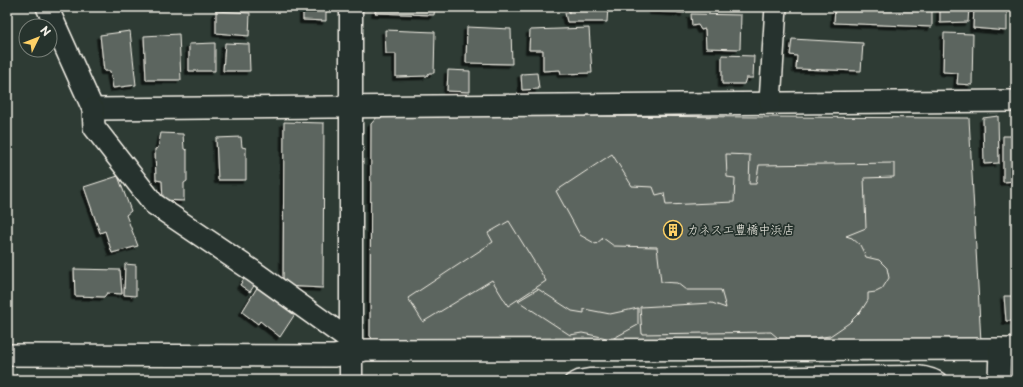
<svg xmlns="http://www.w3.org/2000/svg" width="1023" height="387" viewBox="0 0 1023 387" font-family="'Playpen Sans','Klee One',sans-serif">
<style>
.building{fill:#5c655e;stroke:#f4f1e8;filter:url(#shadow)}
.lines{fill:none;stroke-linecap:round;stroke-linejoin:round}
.service-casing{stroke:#f4f1e8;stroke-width:13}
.minor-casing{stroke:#f4f1e8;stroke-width:24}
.tertiary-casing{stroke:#f4f1e8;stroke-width:25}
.service{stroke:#26332d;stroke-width:10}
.minor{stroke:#26332d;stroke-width:21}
.tertiary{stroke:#26332d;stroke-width:22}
.labels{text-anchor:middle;stroke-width:3.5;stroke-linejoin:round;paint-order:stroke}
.poi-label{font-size:12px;fill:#f4f1e8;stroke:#26332d;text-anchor:start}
</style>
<defs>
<filter id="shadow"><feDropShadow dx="-3.5" dy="3.5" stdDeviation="0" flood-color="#0009"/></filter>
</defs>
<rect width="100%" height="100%" fill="#2e3b34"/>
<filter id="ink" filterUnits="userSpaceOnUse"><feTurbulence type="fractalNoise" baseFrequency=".025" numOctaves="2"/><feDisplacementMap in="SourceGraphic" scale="8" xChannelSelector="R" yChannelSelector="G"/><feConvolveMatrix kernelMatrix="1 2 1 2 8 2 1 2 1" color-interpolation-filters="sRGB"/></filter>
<g filter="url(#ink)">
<g class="building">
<polygon points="303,7 326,7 326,21 303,20"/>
<polygon points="376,7 435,7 434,15 375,13"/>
<polygon points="569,7 608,7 607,22 567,22 565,13 569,13"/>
<polygon points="653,7 685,7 685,13 653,11"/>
<polygon points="835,7 932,7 932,27 834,23"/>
<polygon points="940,7 969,7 968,22 940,23"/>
<polygon points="974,7 1007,7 1007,31 973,28"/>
<polygon points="216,11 250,13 249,36 216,33"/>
<polygon points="691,14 741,15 740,49 706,48 705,29 701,30 698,25 692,26"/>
<polygon points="467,27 511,29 512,64 466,63"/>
<polygon points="589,28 592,73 561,74 560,70 543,71 543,50 529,50 530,30"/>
<polygon points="385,30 435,32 434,73 429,73 427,76 396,77 396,54 386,54"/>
<polygon points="130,31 136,85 113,88 110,71 104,71 100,35"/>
<polygon points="944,33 973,34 972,85 957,84 958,73 943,72"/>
<polygon points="179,34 181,80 146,80 144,36"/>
<polygon points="792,39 863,43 861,71 796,69 797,56 790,55"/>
<polygon points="215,43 215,71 189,71 189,44"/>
<polygon points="225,43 249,44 250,71 223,71"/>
<polygon points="722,55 754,56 753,78 746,78 744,84 722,84"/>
<polygon points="448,70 470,71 470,92 447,91"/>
<polygon points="537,73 539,89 522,90 521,74"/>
<polygon points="379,115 969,118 981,342 376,343 370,336 371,124"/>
<polygon points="998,116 999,163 984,164 983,118"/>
<polygon points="284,122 324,123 323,288 283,286"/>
<polygon points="161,133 183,134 184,149 187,150 187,181 184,183 184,201 163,200 162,181 156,180 155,149 158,148"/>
<polygon points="1003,136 1016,136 1016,181 1003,182"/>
<polygon points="241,137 242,147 246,148 246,180 218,180 216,138"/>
<polygon points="612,154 632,186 653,187 656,195 664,193 666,205 734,202 735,178 727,177 726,154 750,155 749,184 756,184 759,165 894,163 894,177 864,178 866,228 846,236 852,238 860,245 866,257 879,260 887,268 889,278 882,289 876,292 868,293 868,300 861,311 849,323 830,336 814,338 778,338 771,332 642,334 640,307 712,303 726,308 721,290 686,290 677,283 661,282 657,247 614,246 603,238 596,244 580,235 556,191"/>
<polygon points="118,176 131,211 126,215 138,246 112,253 105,231 100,233 84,187"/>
<polygon points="509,221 546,281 508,306 492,280 423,322 408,298 493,242 488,233"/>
<polygon points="125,264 136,265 136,296 124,295"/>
<polygon points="74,269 120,270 122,294 107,293 104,297 75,296"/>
<polygon points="245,277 255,284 250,292 240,285"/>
<polygon points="258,286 295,314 280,337 260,321 258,324 242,312"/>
<polygon points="538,289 572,311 584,313 584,309 610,314 638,308 638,325 612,339 582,333 570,335 518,301"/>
<polygon points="1004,296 1016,296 1016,321 1006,321"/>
<polygon points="17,374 20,376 32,378 34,380 11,380"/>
</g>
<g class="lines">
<g class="service-casing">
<path id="service" d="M570,380L578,376L590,374L917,371C927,372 936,374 943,380"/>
</g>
<g class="minor-casing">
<g id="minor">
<path d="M47,7L93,109C400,104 708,102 1016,101"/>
<polyline points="770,102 776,7"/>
<polyline points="93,109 94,127 154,204 253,271 352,342"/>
<polyline points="7,355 334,356 366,350 1016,349"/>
<polyline points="999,380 1000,349"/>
</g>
</g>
<g class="tertiary-casing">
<polyline id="tertiary" points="351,7 351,380"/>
</g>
<use href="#service" class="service"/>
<use href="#minor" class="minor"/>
<use href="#tertiary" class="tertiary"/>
</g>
</g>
<defs>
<g id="building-ring" transform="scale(1)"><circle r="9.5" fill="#26332d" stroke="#ffd166" stroke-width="1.5"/><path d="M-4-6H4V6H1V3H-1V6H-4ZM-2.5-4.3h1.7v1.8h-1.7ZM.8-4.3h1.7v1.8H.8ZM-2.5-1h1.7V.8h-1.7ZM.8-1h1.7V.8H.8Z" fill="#ffd166"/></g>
</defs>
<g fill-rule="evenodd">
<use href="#building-ring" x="673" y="230"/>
</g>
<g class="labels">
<g class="poi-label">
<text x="687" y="234">カネスエ豊橋中浜店</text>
</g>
</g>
<rect width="1023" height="387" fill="none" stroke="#26332d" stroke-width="24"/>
<rect x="12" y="12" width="999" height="363" fill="none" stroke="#f4f1e8" stroke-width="1.5" filter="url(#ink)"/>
<g transform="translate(38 38) rotate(47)"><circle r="19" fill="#26332d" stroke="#787f78"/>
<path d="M0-3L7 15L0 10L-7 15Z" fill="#ffd166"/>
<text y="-6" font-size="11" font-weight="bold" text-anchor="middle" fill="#f4f1e8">N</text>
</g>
</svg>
